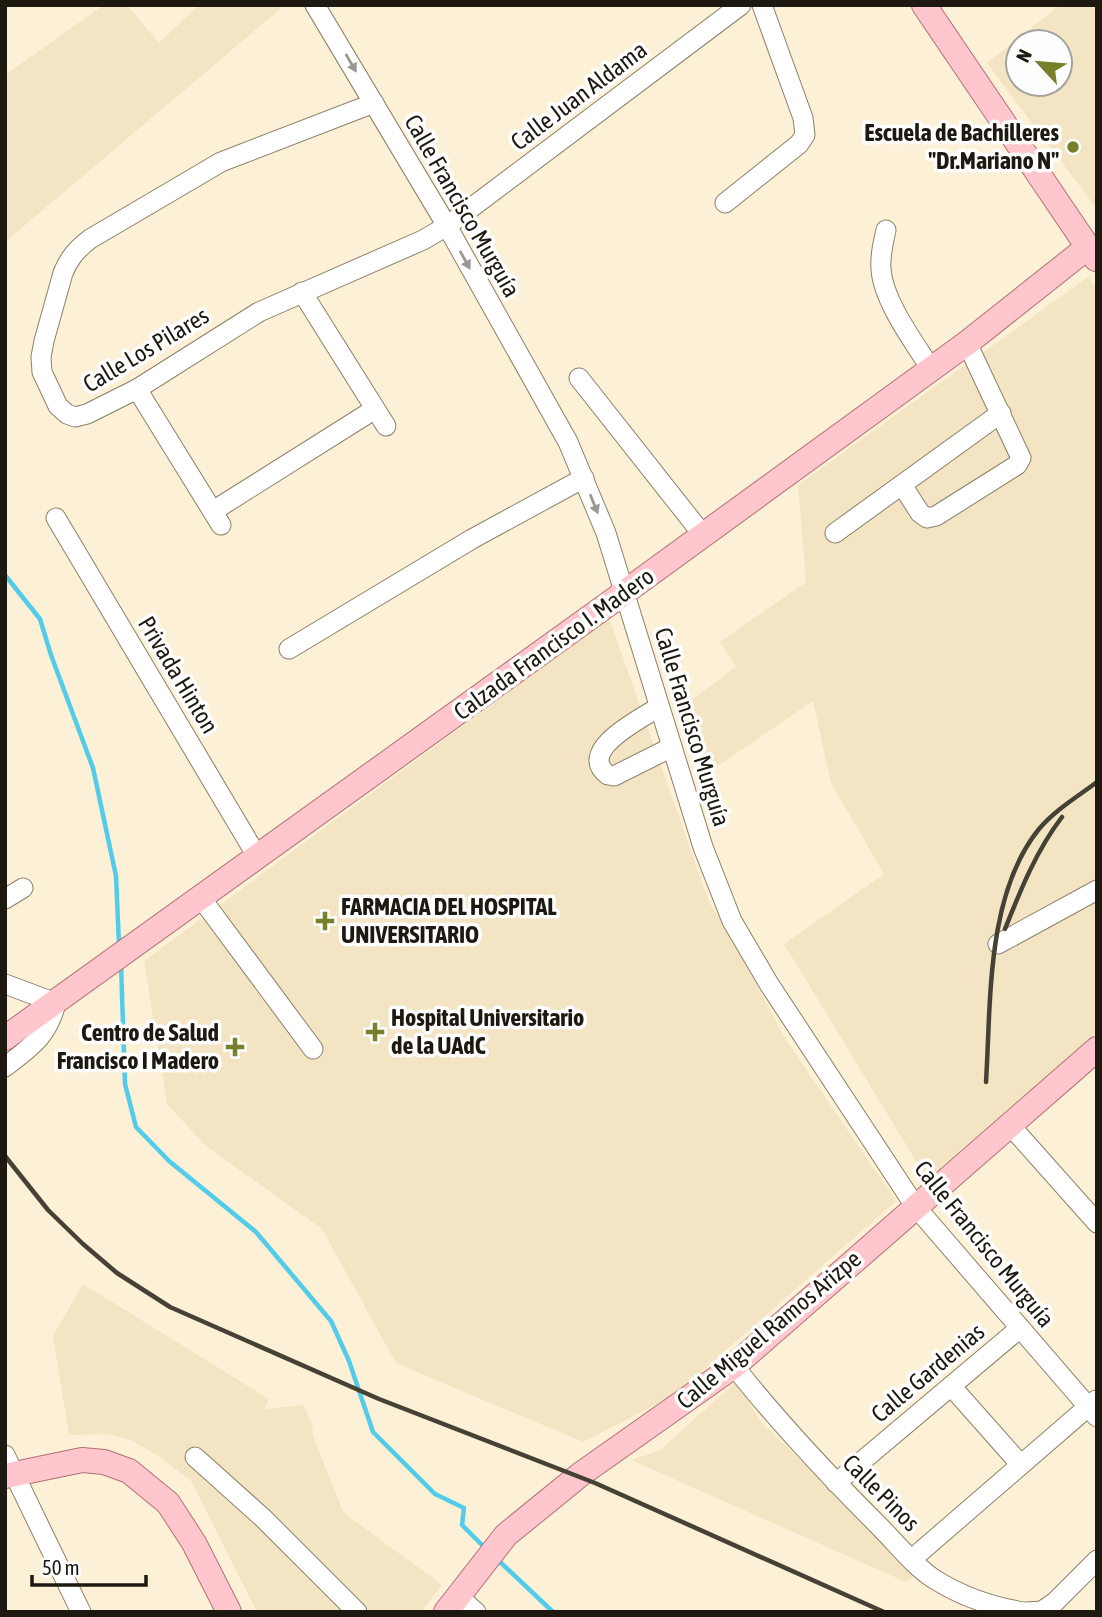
<svg xmlns="http://www.w3.org/2000/svg" width="1102" height="1617" viewBox="0 0 1102 1617" font-family="'Asap Condensed',sans-serif">
<style>
.built{fill:#f3e4c3;fill-rule:evenodd}
.lines{fill:none;stroke-linecap:round;stroke-linejoin:round}
.stream{stroke:#52cce8;stroke-width:4.5}
.minor-casing{stroke:#8a8068;stroke-width:21}
.major-casing{stroke:#b07175;stroke-width:26}
.minor{stroke:#fff;stroke-width:19}
.major{stroke:#ffc6cd;stroke-width:24}
.rail{stroke:#464135;stroke-width:4.5}
.oneway{fill:#999893}
.poi-dot{fill:#787f2a;stroke:#fefefe;stroke-width:2.5}
.labels{text-anchor:middle;stroke-width:7;stroke-linejoin:round;paint-order:stroke}
.street-label{font-size:24px;fill:#1d1910;stroke:#fefefe}
.poi-label{font-size:24px;font-weight:bold;fill:#1d1910;stroke:#fefefe;text-anchor:end}
</style>
<rect width="100%" height="100%" fill="#fcf0d6"/>
<g class="built">
<polygon points="104,5 127,5 159,43 199,5 285,5 5,242 5,75"/>
<path d="M1060,5H1097V209L987,63ZM1060,42V84H1018V42Z"/>
<polygon points="1088,277 1097,290 1097,1033 927,1179 784,944 884,874 831,783 813,701 709,772 686,704 736,667 720,642 806,582 798,485"/>
<polygon points="609,618 709,902 729,934 786,1040 896,1201 676,1394 583,1442 396,1363 322,1229 206,1146 167,1104 144,961"/>
<polygon points="83,1284 269,1399 264,1409 303,1405 313,1427 312,1433 343,1512 442,1585 421,1612 257,1612 191,1481 158,1456 131,1440 108,1434 69,1435 53,1336"/>
<polygon points="737,1381 759,1420 917,1574 906,1582 631,1460 659,1451"/>
</g>
<g class="lines">
<g class="stream">
<polyline points="5,575 40,619 51,655 93,768 116,876 119,945"/>
<polyline points="121,964 125,1084 136,1127 169,1161 256,1232 331,1321 349,1361 373,1432 435,1494 464,1508 462,1525 486,1549"/>
<polyline points="498,1560 553,1612"/>
</g>
<g class="minor-casing">
<g id="minor">
<polyline points="315,5 447,226 568,442 606,533 703,847 732,921 769,984 915,1206 1097,1417"/>
<path d="M374,103L221,162L90,239C77,249 69,258 63,273L44,341L41,357L42,372L58,406L67,414L75,417L87,414L137,389L259,312L423,240L447,226L741,5"/>
<polyline points="725,203 799,144 805,135 803,118 762,5"/>
<path d="M886,230C883,243 880,256 881,269C883,301 914,342 931,369"/>
<polyline points="302,292 386,426"/>
<polyline points="579,378 703,535"/>
<polyline points="137,389 221,525"/>
<polyline points="902,485 920,513 927,518 936,516 1017,465 1021,458 967,343"/>
<polyline points="213,511 375,409"/>
<polyline points="56,518 258,858"/>
<polyline points="835,533 1001,413"/>
<polyline points="289,649 472,539 584,478"/>
<path d="M659,707C642,718 575,751 608,775L614,776L672,747"/>
<polyline points="201,898 313,1049"/>
<polyline points="5,899 23,888"/>
<polyline points="998,944 1097,890"/>
<path d="M5,984L56,1003C48,1036 31,1047 5,1067"/>
<polyline points="1009,1124 1097,1223"/>
<path d="M734,1366C779,1423 829,1476 880,1527C897,1544 914,1566 934,1579C961,1596 992,1607 1024,1612"/>
<polyline points="951,1386 1021,1465"/>
<polyline points="5,1455 81,1612"/>
<polyline points="195,1457 263,1518 357,1612"/>
<polyline points="836,1483 1020,1328"/>
<polyline points="912,1559 1096,1400"/>
<polyline points="459,1597 476,1612"/>
<polyline points="1027,1612 1042,1611 1055,1602 1097,1560"/>
</g>
</g>
<g class="major-casing">
<g id="major">
<polyline points="924,5 1096,259"/>
<polyline points="5,1038 625,592 967,343 1088,247"/>
<polyline points="5,1476 82,1460 104,1462 129,1471 168,1503 194,1543 229,1612"/>
<polyline points="446,1612 506,1535 581,1474 734,1366 1097,1049"/>
</g>
</g>
<use href="#minor" class="minor"/>
<use href="#major" class="major"/>
<g class="rail">
<path d="M1005,929C1021,889 1036,851 1062,817"/>
<path d="M986,1082C991,1002 986,894 1039,829C1055,810 1077,797 1097,782"/>
<polyline points="5,1156 48,1210 83,1244 117,1273 170,1307 379,1399 595,1483 884,1612"/>
</g>
</g>
<defs><path id="oneway-solid" d="M-6-.8H1V-3.2L6.5 0L1 3.2V.8H-6Z" transform="scale(1.75)"/></defs>
<g class="oneway">
<use href="#oneway-solid" transform="translate(351 63) rotate(60)"/>
<use href="#oneway-solid" transform="translate(465 260) rotate(61)"/>
<use href="#oneway-solid" transform="translate(594 504) rotate(68)"/>
</g>
<g class="poi-dot">
<circle cx="1073" cy="147" r="7"/>
<path d="M321.5 910.5h7v7h7v7h-7v7h-7v-7h-7v-7h7z"/>
<path d="M371.5 1021.5h7v7h7v7h-7v7h-7v-7h-7v-7h7z"/>
<path d="M231.5 1036.5h7v7h7v7h-7v7h-7v-7h-7v-7h7z"/>
</g>
<g class="labels">
<g class="street-label">
<text transform="translate(579 96) rotate(-37)" y="8">Calle Juan Aldama</text>
<text transform="translate(462 206) rotate(60)" y="8">Calle Francisco Murguía</text>
<text transform="translate(146 350) rotate(-31)" y="8">Calle Los Pilares</text>
<text transform="translate(554 644) rotate(-36)" y="8">Calzada Francisco I. Madero</text>
<text transform="translate(178 675) rotate(59)" y="8">Privada Hinton</text>
<text transform="translate(692 727) rotate(73)" y="8">Calle Francisco Murguía</text>
<text transform="translate(984 1244) rotate(51)" y="8">Calle Francisco Murguía</text>
<text transform="translate(769 1330) rotate(-40)" y="8">Calle Miguel Ramos Arizpe</text>
<text transform="translate(928 1373) rotate(-40)" y="8">Calle Gardenias</text>
<text transform="translate(881 1493) rotate(45)" y="8">Calle Pinos</text>
</g>
<g class="poi-label">
<text x="1059" y="141">Escuela de Bachilleres<tspan x="1059" dy="28">"Dr.Mariano N"</tspan></text>
<text x="341" y="915" text-anchor="start">FARMACIA DEL HOSPITAL<tspan x="341" dy="28">UNIVERSITARIO</tspan></text>
<text x="391" y="1026" text-anchor="start">Hospital Universitario<tspan x="391" dy="28">de la UAdC</tspan></text>
<text x="219" y="1041">Centro de Salud<tspan x="219" dy="28">Francisco I Madero</tspan></text>
</g>
</g>
<rect width="1102" height="1617" fill="none" stroke="#1d1910" stroke-width="14"/>
<g transform="translate(1039 63) rotate(296)"><circle r="33" fill="#fefefe" stroke="#a4a29f" stroke-width="2"/>
<path d="M0-5L12 26L0 18L-12 26Z" fill="#787f2a"/>
<text y="-10" font-size="19" font-weight="bold" text-anchor="middle" fill="#1d1910">N</text>
</g>
<path d="M32 1575v10h114v-10" fill="none" stroke="#1d1910" stroke-width="3.5"/>
<text x="42" y="1575" font-size="21" fill="#1d1910" stroke="#fefefe" stroke-width="5" paint-order="stroke">50 m</text>
</svg>
